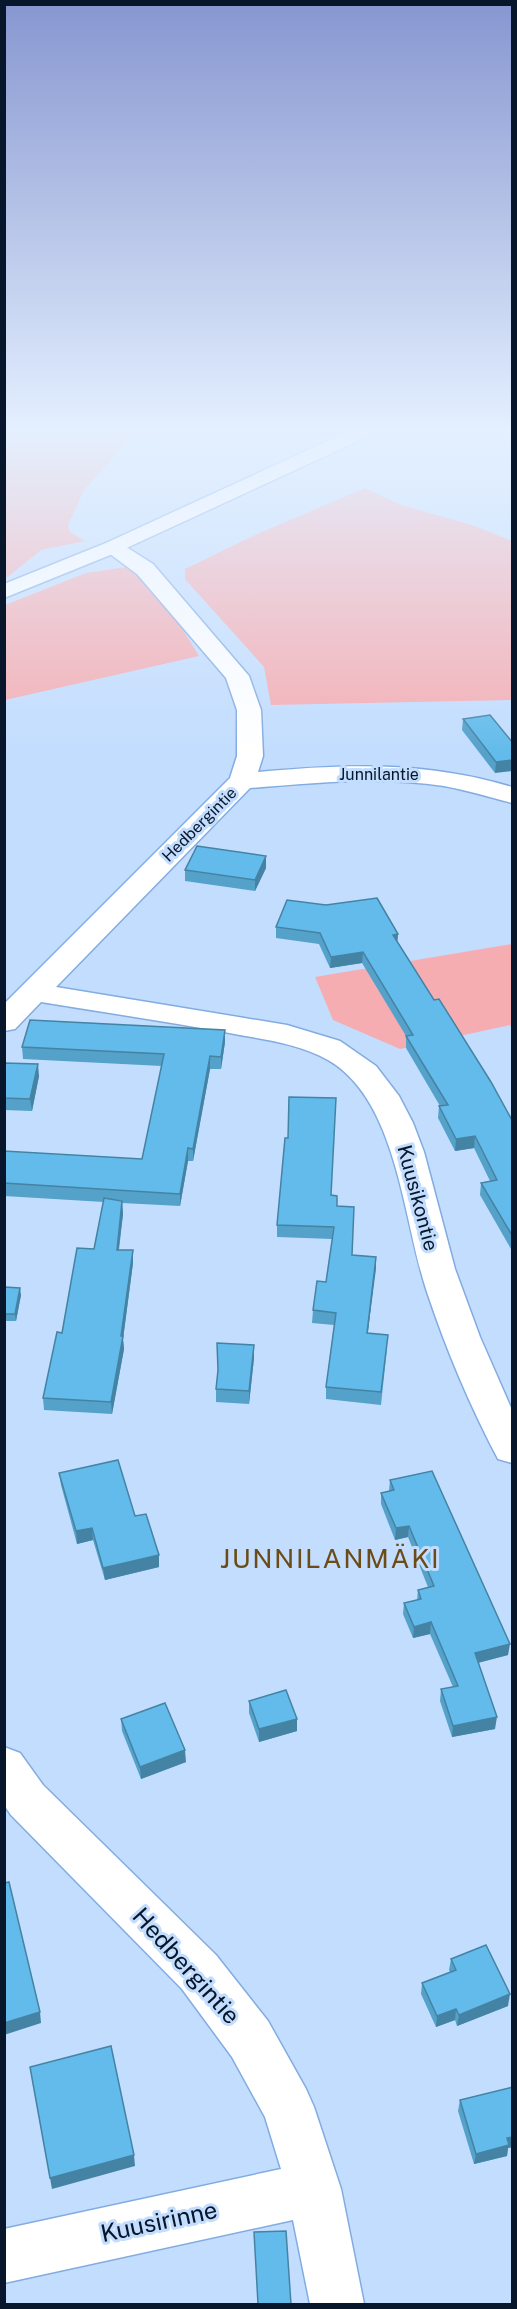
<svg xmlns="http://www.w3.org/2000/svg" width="517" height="2309" viewBox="0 0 517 2309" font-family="'Public Sans',sans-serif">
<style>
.green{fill:#f5adb2}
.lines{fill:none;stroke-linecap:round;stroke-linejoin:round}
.minor-casing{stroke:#82ace1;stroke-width:3}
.major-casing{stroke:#82ace1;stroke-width:3}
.minor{fill:#fff;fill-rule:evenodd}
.major{fill:#fff;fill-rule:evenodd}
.wall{fill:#54a1ca}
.shaded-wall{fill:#4583a4}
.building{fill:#62bbeb;stroke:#4583a4;stroke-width:1.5}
.labels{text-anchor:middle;stroke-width:6;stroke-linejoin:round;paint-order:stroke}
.far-street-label{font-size:16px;fill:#07162a;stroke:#c3ddfe}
.street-label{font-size:20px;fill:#07162a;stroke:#c3ddfe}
.near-street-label{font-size:24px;fill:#07162a;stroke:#c3ddfe}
.near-quarter-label{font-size:27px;letter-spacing:1.5px;fill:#6c4b17;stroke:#c3ddfe}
</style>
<rect width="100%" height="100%" fill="#c3ddfe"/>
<g class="green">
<polygon points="5,432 157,432 152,436 140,434 125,444 84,490 68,525 70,532 85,541 41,550 5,579"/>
<polygon points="365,488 401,505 475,526 512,541 512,700 271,705 264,667 185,579 185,569 253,536"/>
<polygon points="127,567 155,584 199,656 5,700 5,605 86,573"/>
<polygon points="512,944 512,1029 510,1025 400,1049 333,1020 315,977"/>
</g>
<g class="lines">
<g class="minor-casing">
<g id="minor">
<path d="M113,541L120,543L153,564L249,676L261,710L263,756L258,772C347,764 425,761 512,787V803C489,797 467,790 444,786C380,776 314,783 250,788L56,987L287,1025L340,1041L376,1066L399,1096L413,1123L424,1152L455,1269L480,1337L512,1410V1463L498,1459C470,1406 446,1349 427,1292C403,1221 398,1100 328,1060C296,1042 259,1039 224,1032C163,1021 102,1012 41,1002L15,1029L4,1031V1004L230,778L237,756V710L226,678L137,574L106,551L102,547L106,543Z"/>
<polygon points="4,1747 20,1753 43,1785 216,1955 268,2021 306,2089 314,2107 341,2189 364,2304 310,2304 293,2220 4,2283 4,2229 281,2169 265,2117 232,2057 182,1989 11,1815 4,1805"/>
</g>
</g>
<g class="major-casing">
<polygon id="major" points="347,432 371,432 369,436 120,551 4,598 4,584 106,543"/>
</g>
<use href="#minor" class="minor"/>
<use href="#major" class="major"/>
</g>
<g class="wall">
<polygon points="463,719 513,743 495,773 462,730"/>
<polygon points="266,856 266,868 255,891 185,881 185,870"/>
<polygon points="276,927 398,934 397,942 513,1122 513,1249 511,1249 480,1195 481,1183 490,1181 474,1148 455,1151 438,1118 439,1106 440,1106 406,1048 406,1036 362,963 330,968 319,944 276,938"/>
<polygon points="225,1042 221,1069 210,1069 193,1161 188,1161 180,1206 122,1203 123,1214 119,1250 133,1250 133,1263 123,1339 124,1349 112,1414 44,1410 43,1398 62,1333 94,1249 104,1202 4,1196 4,1151 142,1159 162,1066 23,1059 22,1047"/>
<polygon points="4,1063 39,1076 32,1111 4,1110"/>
<polygon points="331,1195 337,1206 352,1255 376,1257 368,1333 387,1348 381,1405 326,1399 326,1387 334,1325 312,1323 313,1310 326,1282 332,1239 277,1237 277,1225"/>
<polygon points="4,1287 21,1295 16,1321 4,1321"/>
<polygon points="254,1358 249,1404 216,1402 216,1389 218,1373"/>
<polygon points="59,1473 135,1516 159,1555 159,1567 105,1580 93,1540 77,1544 61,1485"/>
<polygon points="390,1480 508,1655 478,1663 495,1729 452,1737 440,1701 441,1689 453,1687 430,1634 413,1638 403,1614 404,1603 417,1600 418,1590 428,1587 408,1537 395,1540 381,1504 381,1493 389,1491"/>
<polygon points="249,1701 297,1719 297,1731 259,1742 249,1713"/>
<polygon points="121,1719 186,1762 141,1779 122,1731"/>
<polygon points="451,1959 508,2006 457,2026 455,2020 436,2027 421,1994 422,1983 450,1972 449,1970"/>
<polygon points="513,2087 513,2147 508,2148 507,2156 474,2164 458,2111 460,2100"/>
</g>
<g class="shaded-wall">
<polygon points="513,760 513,771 495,773 496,762"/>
<polygon points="266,856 266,868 255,891 255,880"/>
<polygon points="398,934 397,946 393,935"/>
<polygon points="363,952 362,963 330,968 331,957"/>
<polygon points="225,1030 225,1042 221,1069 221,1057"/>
<polygon points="210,1056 210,1069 193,1161 193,1149"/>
<polygon points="38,1064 39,1076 32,1111 30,1099"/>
<polygon points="475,1136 474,1148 455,1151 456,1139"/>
<polygon points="188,1148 188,1161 180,1206 180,1194"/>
<polygon points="122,1201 123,1214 117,1262 117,1250"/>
<polygon points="512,1237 513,1249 511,1249"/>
<polygon points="133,1250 133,1263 123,1339 124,1349 112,1414 111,1402"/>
<polygon points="376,1257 376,1269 366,1346 367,1333"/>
<polygon points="20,1288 21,1295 16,1321 15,1314"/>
<polygon points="254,1345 254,1358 249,1404 249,1391"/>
<polygon points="409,1526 408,1537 395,1540 396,1528"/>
<polygon points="92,1528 93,1540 77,1544 76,1531"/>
<polygon points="159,1555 159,1567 105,1580 103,1568"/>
<polygon points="431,1622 430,1634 413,1638 414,1627"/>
<polygon points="510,1644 508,1655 473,1664 475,1653"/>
<polygon points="497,1717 495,1729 452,1737 453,1726"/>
<polygon points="297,1719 297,1731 259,1742 259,1729"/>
<polygon points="185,1750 186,1762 141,1779 140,1767"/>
<polygon points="510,1994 508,2006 457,2026 459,2015"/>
<polygon points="456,2009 455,2020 436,2027 437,2016"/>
<polygon points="40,2012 41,2023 4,2035 4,2023"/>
<polygon points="513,2137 513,2147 508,2148 507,2156 474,2164 476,2154 507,2138"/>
<polygon points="134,2155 135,2166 52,2189 50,2178"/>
</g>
<g class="building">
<polygon points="490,715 513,743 513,760 496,762 463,719"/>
<polygon points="197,846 266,856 255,880 185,870"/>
<polygon points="377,898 398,934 393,935 434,1000 439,999 491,1082 513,1122 513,1237 481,1183 497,1180 475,1136 456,1139 439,1106 448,1105 406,1036 413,1035 363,952 331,957 320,933 276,927 287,900 326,905"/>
<polygon points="30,1020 225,1030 221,1057 210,1056 193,1149 188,1148 180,1194 4,1183 4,1151 142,1159 164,1054 22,1047"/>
<polygon points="4,1063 38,1064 30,1099 4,1098"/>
<polygon points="289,1097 336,1098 331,1195 337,1196 337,1206 354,1207 352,1255 376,1257 367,1333 388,1335 381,1392 326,1387 336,1313 313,1310 317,1281 326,1282 334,1227 277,1225 285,1138 288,1138"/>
<polygon points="104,1198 122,1201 117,1250 133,1250 121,1336 123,1336 111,1402 43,1398 57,1332 62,1333 77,1248 94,1249"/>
<polygon points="4,1287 20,1288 15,1314 4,1314"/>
<polygon points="217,1343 254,1345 249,1391 216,1389 218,1370"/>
<polygon points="118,1460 135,1516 146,1514 159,1555 103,1568 92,1528 76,1531 59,1473"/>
<polygon points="432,1471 510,1644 475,1653 497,1717 453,1726 441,1689 458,1686 431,1622 414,1627 404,1603 421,1599 418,1590 434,1586 409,1526 396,1528 381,1493 394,1490 390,1480"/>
<polygon points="286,1690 297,1719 259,1729 249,1701"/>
<polygon points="165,1703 185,1750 140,1767 121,1719"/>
<polygon points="9,1882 40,2012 4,2023 4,1883"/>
<polygon points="486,1945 510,1994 459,2015 456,2009 437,2016 422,1983 456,1970 451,1959"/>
<polygon points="111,2046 134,2155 50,2178 30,2067"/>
<polygon points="513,2087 513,2137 507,2138 509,2145 476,2154 460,2100"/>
<polygon points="286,2231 291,2304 258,2304 254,2232"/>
</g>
<linearGradient id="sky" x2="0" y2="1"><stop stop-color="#8796d0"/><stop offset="0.57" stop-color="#e4f0ff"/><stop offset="1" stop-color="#e4f0ff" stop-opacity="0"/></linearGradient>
<rect width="517" height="755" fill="url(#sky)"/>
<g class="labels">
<g class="far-street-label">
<text x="379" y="780">Junnilantie</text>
<text transform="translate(199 824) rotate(-45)" y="6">Hedbergintie</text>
</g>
<g class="street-label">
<text transform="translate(418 1198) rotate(75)" y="7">Kuusikontie</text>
</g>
<g class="near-street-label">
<text transform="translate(186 1966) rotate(48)" y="8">Hedbergintie</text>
<text transform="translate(159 2222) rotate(-12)" y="8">Kuusirinne</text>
</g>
<g class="near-quarter-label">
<text x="330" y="1568">JUNNILANMÄKI</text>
</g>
</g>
<rect width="517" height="2309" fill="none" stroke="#07162a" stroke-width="12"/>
</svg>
